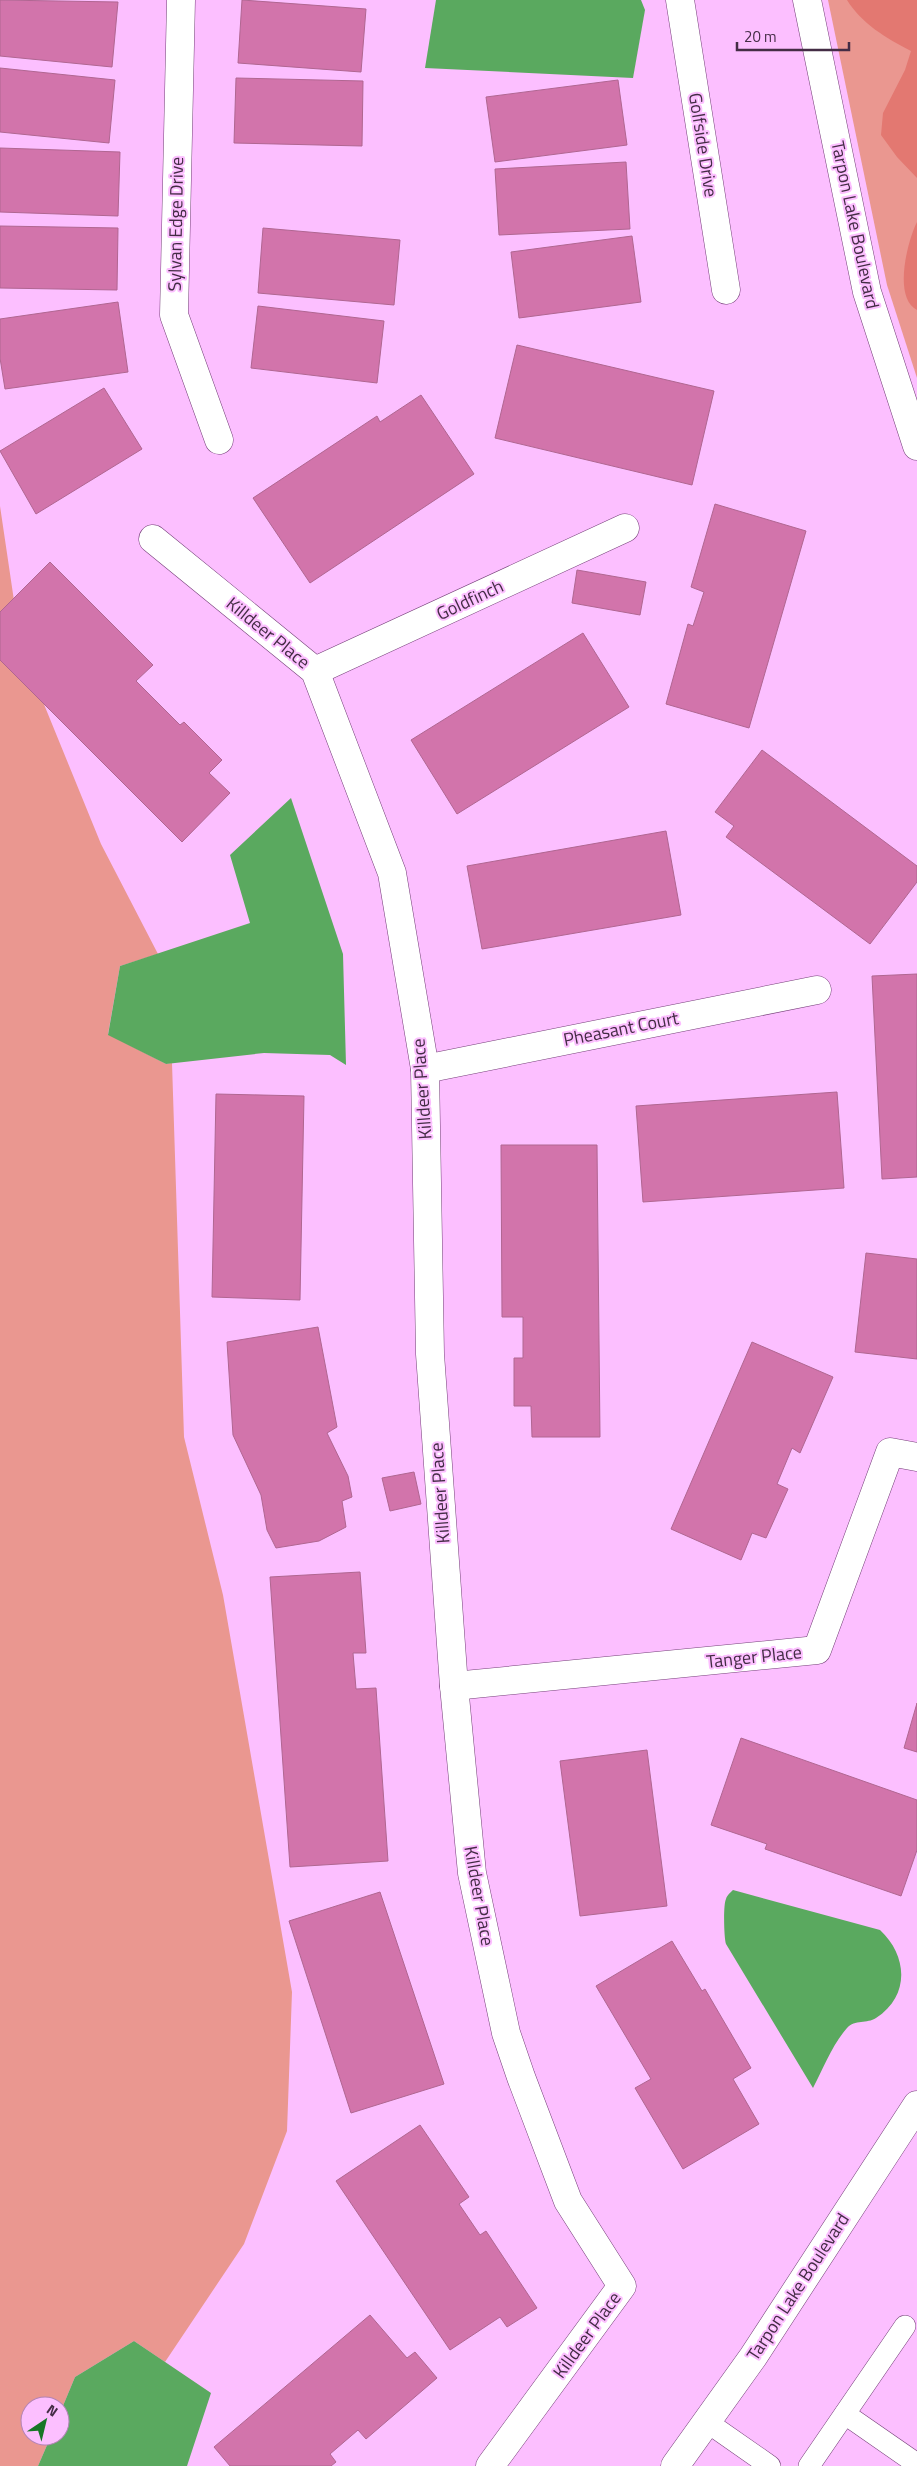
<svg xmlns="http://www.w3.org/2000/svg" width="917" height="2466" viewBox="0 0 917 2466" font-family="'Titillium Web',sans-serif">
<style>
.green{fill:#ea9790}
.forest{fill:#e37871}
.water{fill:#5aa95f}
.building{fill:#d274ab;stroke:#b06691}
.lines{fill:none;stroke-linecap:round;stroke-linejoin:round}
.service-casing{stroke:#754079;stroke-width:22}
.minor-casing{stroke:#754079;stroke-width:29}
.tertiary-casing{stroke:#754079;stroke-width:29}
.service{stroke:#fff;stroke-width:21}
.minor{stroke:#fff;stroke-width:28}
.tertiary{stroke:#fff;stroke-width:28}
.labels{text-anchor:middle;stroke-width:4;stroke-linejoin:round;paint-order:stroke}
.street-label{font-size:18px;fill:#442c45;stroke:#fcbfff}
</style>
<rect width="100%" height="100%" fill="#fcbfff"/>
<g class="green">
<polygon points="828,0 917,0 917,378 887,285"/>
<polygon points="0,506 21,648 101,844 158,954 120,966 108,1034 166,1064 172,1063 184,1437 223,1595 292,1992 287,2131 244,2244 165,2362 134,2341 75,2377 60,2413 60,2406 30,2406 30,2436 51,2436 38,2466 0,2466"/>
</g>
<g class="forest">
<path d="M847,0H917V178L897,157L881,135L883,113L905,70L911,51C886,38 862,24 847,0Z"/>
<path d="M917,222V310C893,298 907,242 917,222Z"/>
</g>
<g class="water">
<polygon points="436,0 641,0 645,10 633,78 425,68"/>
<polygon points="291,798 343,954 346,1065 330,1055 264,1053 166,1064 108,1035 120,966 250,923 230,855"/>
<path d="M733,1890L880,1930C908,1956 910,1996 876,2018C867,2024 855,2019 847,2028C832,2045 823,2069 813,2088L726,1944C724,1938 723,1905 726,1899C727,1895 731,1892 733,1890Z"/>
<polygon points="134,2341 211,2393 187,2466 38,2466 51,2436 60,2436 60,2413 75,2377"/>
</g>
<g class="building">
<polygon points="0,0 118,2 112,67 0,56"/>
<polygon points="242,0 366,9 361,72 238,63"/>
<polygon points="0,68 115,80 109,143 0,132"/>
<polygon points="236,78 363,81 362,146 234,143"/>
<polygon points="618,80 627,145 495,162 486,97"/>
<polygon points="0,148 120,152 118,216 0,212"/>
<polygon points="626,162 630,229 499,235 495,169"/>
<polygon points="0,226 118,228 117,290 0,288"/>
<polygon points="263,228 400,240 394,305 258,293"/>
<polygon points="632,236 641,302 519,318 511,252"/>
<polygon points="118,302 128,372 5,389 0,358 0,319"/>
<polygon points="258,306 384,321 377,383 251,368"/>
<polygon points="517,345 714,391 692,485 495,438"/>
<polygon points="104,388 142,449 36,514 0,451"/>
<polygon points="421,395 474,474 310,583 253,498 377,416 380,422"/>
<polygon points="715,504 806,531 749,728 666,704 688,624 693,626 704,592 691,587"/>
<polygon points="50,562 153,665 136,681 180,725 184,722 222,760 209,773 230,793 182,842 0,660 0,612"/>
<polygon points="577,570 646,582 640,615 572,603"/>
<polygon points="583,633 629,707 457,814 411,740"/>
<polygon points="762,750 917,866 917,882 870,944 726,837 734,826 715,812"/>
<polygon points="666,831 681,915 482,949 467,866"/>
<polygon points="917,974 917,1177 882,1179 872,976"/>
<polygon points="837,1092 844,1188 643,1202 636,1106"/>
<polygon points="216,1094 304,1096 300,1300 212,1297"/>
<polygon points="501,1145 597,1145 600,1437 532,1437 531,1406 514,1406 514,1358 523,1358 523,1317 502,1317"/>
<polygon points="866,1253 917,1259 917,1359 855,1352"/>
<polygon points="318,1327 337,1427 327,1433 348,1476 352,1497 342,1501 346,1527 319,1541 276,1548 267,1530 261,1495 233,1435 227,1342"/>
<polygon points="752,1342 833,1377 800,1453 792,1448 777,1484 788,1489 766,1538 752,1533 741,1560 671,1529"/>
<polygon points="414,1472 421,1504 390,1511 382,1478"/>
<polygon points="360,1572 366,1653 353,1653 356,1689 376,1688 388,1861 290,1867 270,1577"/>
<polygon points="917,1703 917,1752 904,1748"/>
<polygon points="741,1738 917,1800 917,1850 901,1896 765,1849 767,1844 711,1825"/>
<polygon points="647,1750 667,1906 580,1916 560,1761"/>
<polygon points="380,1892 444,2084 351,2113 289,1921"/>
<polygon points="672,1941 702,1991 705,1989 751,2068 733,2079 759,2124 683,2169 635,2088 651,2079 596,1986"/>
<polygon points="420,2125 469,2197 459,2204 480,2235 486,2231 537,2308 507,2327 500,2317 450,2350 336,2181"/>
<polygon points="370,2315 407,2358 415,2352 437,2378 366,2439 358,2430 330,2454 336,2462 331,2466 230,2466 214,2447"/>
</g>
<g class="lines">
<g class="service-casing">
<g id="service">
<polyline points="845,2414 917,2464"/>
<polyline points="707,2422 770,2466"/>
<polyline points="809,2466 905,2326"/>
</g>
</g>
<g class="minor-casing">
<g id="minor">
<polyline points="181,0 174,315 219,440"/>
<polyline points="680,0 726,290"/>
<polyline points="153,539 315,671 392,873 425,1069 430,1354 454,1686 472,1873 506,2033 521,2077 568,2201 622,2286 490,2466"/>
<polyline points="315,671 625,528"/>
<polyline points="425,1069 817,990"/>
<polyline points="454,1686 817,1650 890,1452 917,1457"/>
</g>
</g>
<g class="tertiary-casing">
<g id="tertiary">
<polyline points="807,0 867,292 917,446"/>
<polyline points="675,2466 753,2357 917,2105"/>
</g>
</g>
<use href="#service" class="service"/>
<use href="#minor" class="minor"/>
<use href="#tertiary" class="tertiary"/>
</g>
<g class="labels">
<g class="street-label">
<text transform="translate(703 145) rotate(81)" y="6">Golfside Drive</text>
<text transform="translate(176 224) rotate(-89)" y="6">Sylvan Edge Drive</text>
<text transform="translate(855 225) rotate(78)" y="6">Tarpon Lake Boulevard</text>
<text transform="translate(470 600) rotate(-25)" y="6">Goldfinch</text>
<text transform="translate(268 633) rotate(39)" y="6">Killdeer Place</text>
<text transform="translate(621 1029) rotate(-11)" y="6">Pheasant Court</text>
<text transform="translate(422 1089) rotate(-94)" y="6">Killdeer Place</text>
<text transform="translate(440 1493) rotate(-94)" y="6">Killdeer Place</text>
<text transform="translate(754 1657) rotate(-6)" y="6">Tanger Place</text>
<text transform="translate(479 1896) rotate(80)" y="6">Killdeer Place</text>
<text transform="translate(798 2287) rotate(-57)" y="6">Tarpon Lake Boulevard</text>
<text transform="translate(587 2335) rotate(-54)" y="6">Killdeer Place</text>
</g>
</g>
<g transform="translate(45 2421) rotate(35)"><circle r="24" fill="#fcbfff" stroke="#b284b5"/>
<path d="M0-4L9 19L0 12L-9 19Z" fill="#167626"/>
<text y="-8" font-size="14" font-weight="bold" text-anchor="middle" fill="#442c45">N</text>
</g>
<path d="M737 42v8h112v-8" fill="none" stroke="#442c45" stroke-width="2.5"/>
<text x="744" y="42" font-size="15" fill="#442c45" stroke="#fcbfff" stroke-width="4" paint-order="stroke">20 m</text>
</svg>
